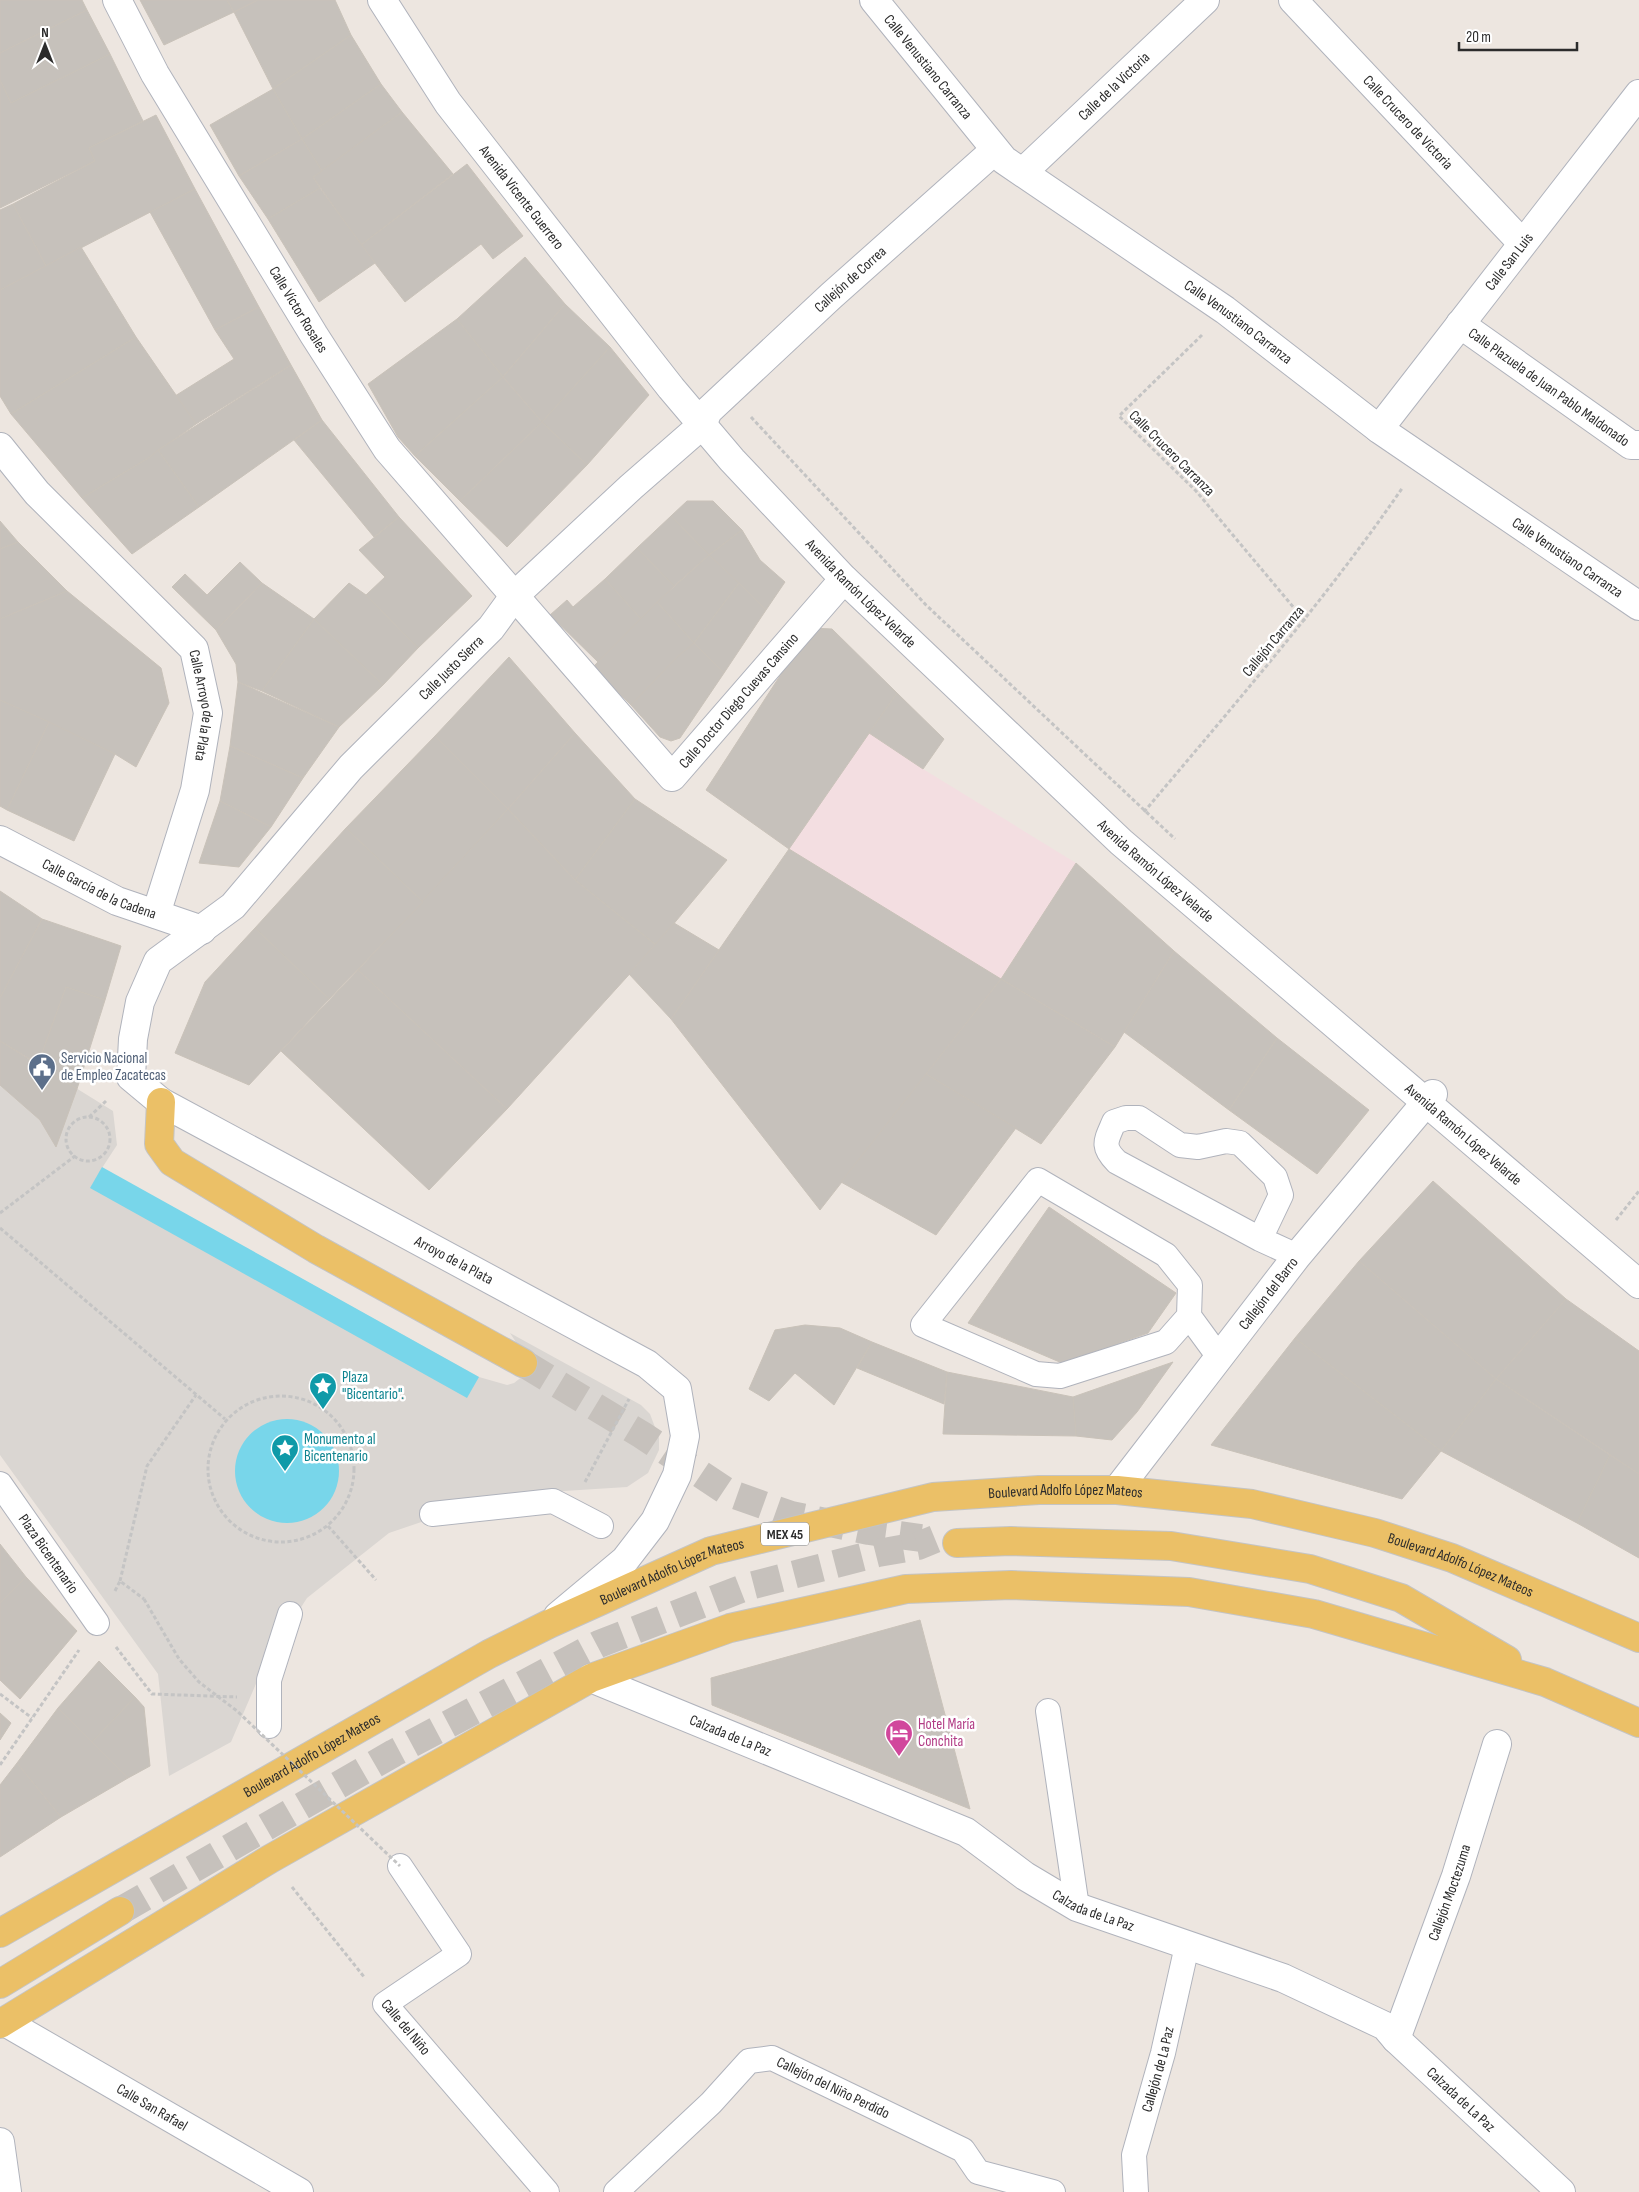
<svg xmlns="http://www.w3.org/2000/svg" width="1639" height="2192" viewBox="0 0 1639 2192" font-family="'Sofia Sans Condensed',sans-serif">
<style>
.medical{fill:#f3dee1}
.plaza{fill:#dad6d2}
.water{fill:#78d6ea}
.building{fill:#c6c1bb;stroke:#c9c2b9}
.lines{fill:none;stroke-linecap:round;stroke-linejoin:round}
.primary-tunnel{stroke:#c6c1bc;stroke-width:28;stroke-dasharray:28 14;stroke-linecap:butt}
.service-casing{stroke:#b0b3bc;stroke-width:26}
.pedestrian-casing{stroke:#b0b3bc;stroke-width:30}
.minor-casing{stroke:#b0b3bc;stroke-width:30}
.tertiary-casing{stroke:#b0b3bc;stroke-width:30}
.primary-casing{stroke:#c4c4c4;stroke-width:30}
.path{stroke:#c4c4c4;stroke-width:3;stroke-dasharray:4 2.5;stroke-linecap:butt}
.service{stroke:#fff;stroke-width:24}
.pedestrian{stroke:#fff;stroke-width:28}
.minor{stroke:#fff;stroke-width:28}
.tertiary{stroke:#fff;stroke-width:28}
.primary{stroke:#ebc067;stroke-width:28}
.path-bridge{stroke:#c4c4c4;stroke-width:3;stroke-dasharray:4 2.5;stroke-linecap:butt}
.labels{text-anchor:middle;stroke-width:5;stroke-linejoin:round;paint-order:stroke}
.shield{fill:#fff;stroke:#6b6b6b;stroke-width:1}
.shield-label{font-size:14px;font-weight:bold;fill:#2c2c2c}
.street-label{font-size:15px;fill:#2c2c2c;stroke:#fff}
.service-label{font-size:15px;fill:#4e5e75;stroke:#fff;text-anchor:start}
.culture-label{font-size:15px;fill:#0d838f;stroke:#fff;text-anchor:start}
.hotel-label{font-size:15px;fill:#b23c85;stroke:#fff;text-anchor:start}
</style>
<rect width="100%" height="100%" fill="#ede6e0"/>
<polygon class="medical" points="869,733 923,769 1076,863 1001,979 789,849"/>
<polygon class="plaza" points="0,1041 113,1111 117,1145 102,1168 479,1377 507,1385 514,1383 523,1376 523,1353 510,1333 641,1405 650,1414 659,1438 659,1450 648,1473 627,1487 548,1492 480,1502 389,1533 307,1598 264,1665 231,1742 169,1776 158,1674 0,1455"/>
<g class="water">
<polygon points="102,1167 479,1377 467,1398 90,1188"/>
<circle cx="287" cy="1471" r="52"/>
</g>
<g class="building">
<polygon points="0,0 82,0 87,10 0,53"/>
<polygon points="140,0 227,0 234,12 164,45"/>
<polygon points="227,0 258,0 234,12"/>
<polygon points="258,0 335,0 351,35 273,89 234,12"/>
<polygon points="87,10 110,54 11,103 0,80 0,53"/>
<polygon points="351,35 381,84 302,139 273,89"/>
<polygon points="110,54 143,121 89,148 95,161 0,208 0,80 11,103"/>
<polygon points="381,84 402,112 322,171 302,139"/>
<polygon points="273,89 302,139 239,176 210,125"/>
<polygon points="402,112 453,174 361,245 313,177"/>
<polygon points="156,115 195,189 46,266 13,204 95,161 89,148"/>
<polygon points="302,139 322,171 313,177 320,188 268,219 239,176"/>
<polygon points="467,164 523,236 493,259 481,244 405,302 361,245"/>
<polygon points="320,188 375,263 319,302 268,219"/>
<polygon points="195,189 259,307 215,330 150,212"/>
<polygon points="13,204 46,266 0,290 0,210"/>
<polygon points="81,247 136,337 11,414 0,396 0,290"/>
<polygon points="525,257 565,304 503,377 457,319"/>
<polygon points="565,304 610,347 542,422 503,377"/>
<polygon points="259,307 291,365 196,424 175,396 234,359 215,330"/>
<polygon points="457,319 503,377 415,456 398,437 368,384"/>
<polygon points="136,337 196,424 150,457 82,498 11,414"/>
<polygon points="610,347 649,395 587,465 542,422"/>
<polygon points="291,365 322,420 199,507 158,450"/>
<polygon points="503,377 542,422 460,501 415,456"/>
<polygon points="322,420 399,517 374,537 294,440"/>
<polygon points="542,422 587,465 507,547 460,501"/>
<polygon points="158,450 199,507 132,554 82,498 150,457"/>
<polygon points="687,501 713,501 742,530 709,555 671,516"/>
<polygon points="671,516 709,555 674,586 637,548"/>
<polygon points="399,517 472,596 418,648 366,595 385,577 359,550"/>
<polygon points="0,521 18,542 0,549"/>
<polygon points="742,530 760,560 785,582 766,610 709,555"/>
<polygon points="18,542 67,591 0,619 0,549"/>
<polygon points="637,548 674,586 641,619 605,579"/>
<polygon points="709,555 739,583 694,643 657,602"/>
<polygon points="240,562 262,583 216,630 172,587 185,574 207,595"/>
<polygon points="605,579 641,619 598,662 550,615 567,600 573,607"/>
<polygon points="262,583 314,619 262,691 238,682 236,664 216,630"/>
<polygon points="349,583 366,595 418,648 383,685 314,619"/>
<polygon points="739,583 766,610 724,673 694,643"/>
<polygon points="67,591 161,668 169,703 136,767 115,754 0,700 0,619"/>
<polygon points="657,602 694,643 631,705 593,667"/>
<polygon points="314,619 383,685 339,727 262,691"/>
<polygon points="811,628 832,629 897,693 789,849 706,790"/>
<polygon points="694,643 724,673 680,738 671,741 660,737 631,705 677,657"/>
<polygon points="509,657 575,733 508,809 435,736"/>
<polygon points="238,682 339,727 303,778 230,746"/>
<polygon points="897,693 944,739 923,769 869,733"/>
<polygon points="0,700 49,722 7,810 0,806"/>
<polygon points="49,722 115,754 74,841 7,810"/>
<polygon points="575,733 635,799 575,880 508,809"/>
<polygon points="435,736 508,809 423,902 346,828"/>
<polygon points="230,746 303,778 271,827 220,801"/>
<polygon points="635,799 727,860 656,945 575,880"/>
<polygon points="220,801 271,827 239,867 199,863"/>
<polygon points="508,809 575,880 656,945 507,1109 358,970"/>
<polygon points="346,828 423,902 329,999 255,928"/>
<polygon points="789,849 1001,979 820,1210 671,1019"/>
<polygon points="1076,863 1174,951 1115,1047 1001,979"/>
<polygon points="0,891 42,919 0,998"/>
<polygon points="42,919 121,946 105,1000 66,987 38,1064 0,1041 0,998"/>
<polygon points="674,923 719,950 671,1019 629,974"/>
<polygon points="255,928 329,999 249,1085 175,1053 205,982"/>
<polygon points="1174,951 1277,1038 1229,1110 1124,1032"/>
<polygon points="358,970 507,1109 429,1190 281,1051"/>
<polygon points="1001,979 1115,1047 1041,1144 926,1074"/>
<polygon points="66,987 105,1000 77,1089 38,1064"/>
<polygon points="1277,1038 1369,1110 1317,1174 1229,1110"/>
<polygon points="0,1041 77,1089 56,1147 40,1120 0,1085"/>
<polygon points="926,1074 1016,1128 936,1235 841,1182"/>
<polygon points="1433,1181 1566,1299 1496,1379 1359,1261"/>
<polygon points="1049,1207 1176,1293 1148,1333 1062,1363 968,1323"/>
<polygon points="1359,1261 1496,1379 1441,1451 1295,1338"/>
<polygon points="1566,1299 1639,1351 1639,1474 1496,1379"/>
<polygon points="805,1325 840,1328 872,1342 834,1405 795,1373 769,1401 749,1389 775,1330"/>
<polygon points="1295,1338 1441,1451 1402,1499 1211,1445"/>
<polygon points="872,1342 947,1372 944,1404 857,1368"/>
<polygon points="1173,1362 1137,1412 1112,1440 1076,1436 1073,1397"/>
<polygon points="947,1372 1073,1397 1076,1436 943,1434"/>
<polygon points="1496,1379 1610,1455 1577,1523 1441,1451"/>
<polygon points="1610,1455 1639,1474 1639,1558 1577,1523"/>
<polygon points="0,1544 26,1577 0,1603"/>
<polygon points="26,1577 77,1631 20,1699 0,1680 0,1603"/>
<polygon points="920,1620 970,1809 712,1705 711,1678"/>
<polygon points="99,1661 135,1697 92,1742 58,1708"/>
<polygon points="135,1697 144,1707 150,1766 128,1778 92,1742"/>
<polygon points="58,1708 128,1778 61,1817 17,1763"/>
<polygon points="0,1713 11,1723 0,1740"/>
<polygon points="17,1763 61,1817 0,1857 0,1785"/>
</g>
<g class="lines">
<g class="primary-tunnel">
<polyline points="523,1363 642,1435 729,1493 791,1515 869,1531 921,1538"/>
<polyline points="120,1911 394,1753 599,1644 746,1587 878,1553 918,1546 935,1539"/>
</g>
<g class="service-casing">
<g id="service">
<path d="M1260,1239L1281,1195L1275,1177L1240,1143L1226,1141L1198,1147L1180,1145L1139,1118H1126L1114,1122C1106,1141 1101,1146 1117,1162L1260,1239L1297,1256"/>
<polyline points="1189,1316 1166,1342 1060,1376 1036,1374 923,1325 1038,1180 1166,1255 1190,1285 1189,1316 1219,1357"/>
<path id="s1" d="M0,1484L97,1623"/>
<polyline points="432,1514 553,1501 601,1526"/>
<polyline points="1048,1711 1077,1907"/>
<polyline points="269,1726 269,1680 290,1614"/>
<polyline points="400,1866 459,1954 385,2004 547,2192"/>
<path id="s2" d="M616,2192L711,2103L749,2061L772,2058L963,2150L978,2172L1053,2192"/>
<path id="s3" d="M1136,2192L1134,2155L1163,2053L1187,1946"/>
</g>
</g>
<g class="pedestrian-casing">
<g id="pedestrian">
<path id="s4" d="M1460,324L1631,445H1639"/>
</g>
</g>
<g class="minor-casing">
<g id="minor">
<path id="s5" d="M117,0L155,74L314,335L387,449L672,777L844,579"/>
<path id="s6" d="M874,0L1004,160L1225,310L1379,429L1639,606"/>
<path id="s7" d="M1293,0L1522,243"/>
<path id="s8" d="M1023,172L1205,0"/>
<path id="s9" d="M1379,429L1639,94"/>
<path id="s10" d="M0,447L37,493L194,649L208,713L195,790L156,914"/>
<path id="s11" d="M0,840L117,901L202,930"/>
<path id="s12" d="M558,1616L625,1560L655,1521L677,1475L685,1436L677,1389L647,1364L161,1102L131,1077L133,1039L140,1002L158,961L233,906L351,767L491,628L515,595L631,487L702,425L708,411L831,296L995,150"/>
<path id="s13" d="M591,1678L966,1832L1025,1876L1077,1907L1283,1978L1385,2026L1396,2039L1561,2192"/>
<path id="s14" d="M5,2022L299,2192"/>
<path id="s15" d="M1396,2039L1456,1876L1497,1744"/>
<polyline points="0,2142 7,2192"/>
</g>
</g>
<g class="tertiary-casing">
<g id="tertiary">
<path id="s16" d="M382,0L448,103L671,388L732,460L844,579L1121,842L1639,1284"/>
<path id="s17" d="M1117,1490L1297,1256L1433,1094"/>
</g>
</g>
<g class="primary-casing">
<g id="primary">
<polyline points="161,1102 159,1144 172,1162 316,1249 523,1363"/>
<polyline points="957,1543 1011,1541 1171,1546 1310,1569 1401,1598 1507,1660"/>
<path id="s18" d="M0,1933L489,1654L549,1624L711,1551L933,1497L1039,1490H1117L1252,1504L1375,1533L1452,1558L1639,1638"/>
<polyline points="0,1984 120,1911"/>
<polyline points="0,2024 270,1859 591,1678 730,1628 906,1589 1011,1585 1189,1592 1314,1614 1545,1682 1639,1723"/>
</g>
</g>
<g class="path">
<polyline points="1202,335 1119,416 1196,491 1305,621"/>
<polyline points="751,417 926,605 1175,839"/>
<path d="M1144,812C1233,706 1324,602 1403,487"/>
<polyline points="89,1117 106,1101"/>
<circle cx="88" cy="1139" r="22"/>
<polyline points="0,1213 75,1156"/>
<polyline points="1616,1220 1639,1191"/>
<polyline points="0,1228 225,1419"/>
<circle cx="281" cy="1469" r="73"/>
<polyline points="585,1482 629,1399"/>
<polyline points="328,1526 376,1580"/>
<polyline points="120,1581 147,1466 196,1395"/>
<polyline points="115,1591 120,1581 144,1599"/>
<polyline points="116,1647 152,1694 237,1697"/>
<polyline points="0,1694 32,1718"/>
<polyline points="0,1765 79,1650"/>
<polyline points="292,1887 365,1978"/>
</g>
<use href="#service" class="service"/>
<use href="#pedestrian" class="pedestrian"/>
<use href="#minor" class="minor"/>
<use href="#tertiary" class="tertiary"/>
<use href="#primary" class="primary"/>
<polyline class="path-bridge" points="144,1599 179,1659 199,1682 237,1711 400,1866"/>
</g>
<defs>
<g id="civic-pin" transform="scale(1.4375)"><path d="M0 17L-7.5 6A9.5 9.5 0 1 1 7.5 6Z" fill="#5c6f8a" stroke="#fff"/><path d="M-.6-6.5H3V-4.5H.6V-3L4-1V1h2V6H-6V1h2V-1L-.6-3ZM-1.2 2.5V6h2.4V2.5Z" fill="#fff"/></g>
<g id="sight-pin" transform="scale(1.4375)"><path d="M0 17L-7.5 6A9.5 9.5 0 1 1 7.5 6Z" fill="#0f9aa8" stroke="#fff"/><path d="M0-6L1.8-2.2L6-1.7L2.9 1.2L3.7 5.4L0 3.3L-3.7 5.4L-2.9 1.2L-6-1.7L-1.8-2.2Z" fill="#fff"/></g>
<g id="hotel-pin" transform="scale(1.4375)"><path d="M0 17L-7.5 6A9.5 9.5 0 1 1 7.5 6Z" fill="#d1479c" stroke="#fff"/><path d="M-6-4.5h1.5V1H6V5H4.5V3h-9V5H-6ZM-4 0a1.8 1.8 0 1 1 3.6 0ZM.5 0V-2.5h3Q6-2.5 6 0Z" fill="#fff"/></g>
</defs>
<g fill-rule="evenodd">
<use href="#civic-pin" x="42" y="1067"/>
<use href="#sight-pin" x="323" y="1386"/>
<use href="#sight-pin" x="285" y="1448"/>
<use href="#hotel-pin" x="899" y="1733"/>
</g>
<g class="labels">
<rect class="shield" x="761" y="1522.5" width="48" height="23" rx="4"/>
<g class="shield-label">
<text x="785" y="1539">MEX 45</text>
</g>
<g class="street-label">
<text dy="5" stroke="none"><textPath href="#s6" startOffset="86">Calle Venustiano Carranza</textPath></text>
<text dy="5" stroke="none"><textPath href="#s8" startOffset="125">Calle de la Victoria</textPath></text>
<text dy="5" stroke="none"><textPath href="#s7" startOffset="168">Calle Crucero de Victoria</textPath></text>
<text dy="5" stroke="none"><textPath href="#s16" startOffset="242">Avenida Vicente Guerrero</textPath></text>
<text dy="5" stroke="none"><textPath href="#s9" startOffset="212">Calle San Luis</textPath></text>
<text dy="5" stroke="none"><textPath href="#s12" startOffset="2001">Callejón de Correa</textPath></text>
<text dy="5" stroke="none"><textPath href="#s5" startOffset="359">Calle Víctor Rosales</textPath></text>
<text dy="5" stroke="none"><textPath href="#s6" startOffset="491">Calle Venustiano Carranza</textPath></text>
<text dy="5" stroke="none"><textPath href="#s4" startOffset="109">Calle Plazuela de Juan Pablo Maldonado</textPath></text>
<text transform="translate(1172 453) rotate(45)" y="5">Calle Crucero Carranza</text>
<text dy="5" stroke="none"><textPath href="#s6" startOffset="896">Calle Venustiano Carranza</textPath></text>
<text dy="5" stroke="none"><textPath href="#s16" startOffset="764">Avenida Ramón López Velarde</textPath></text>
<text transform="translate(1273 641) rotate(-50)" y="5">Callejón Carranza</text>
<text dy="5" stroke="none"><textPath href="#s12" startOffset="1442">Calle Justo Sierra</textPath></text>
<text dy="5" stroke="none"><textPath href="#s5" startOffset="1060">Calle Doctor Diego Cuevas Cansino</textPath></text>
<text dy="5" stroke="none"><textPath href="#s10" startOffset="338">Calle Arroyo de la Plata</textPath></text>
<text dy="5" stroke="none"><textPath href="#s16" startOffset="1169">Avenida Ramón López Velarde</textPath></text>
<text dy="5" stroke="none"><textPath href="#s11" startOffset="111">Calle García de la Cadena</textPath></text>
<text dy="5" stroke="none"><textPath href="#s16" startOffset="1574">Avenida Ramón López Velarde</textPath></text>
<text transform="translate(454 1260) rotate(28)" y="5">Arroyo de la Plata</text>
<text dy="5" stroke="none"><textPath href="#s17" startOffset="248">Callejón del Barro</textPath></text>
<text dy="5" stroke="none"><textPath href="#s18" startOffset="1169">Boulevard Adolfo López Mateos</textPath></text>
<text dy="5" stroke="none"><textPath href="#s1" startOffset="85">Plaza Bicentenario</textPath></text>
<text dy="5" stroke="none"><textPath href="#s18" startOffset="1574">Boulevard Adolfo López Mateos</textPath></text>
<text dy="5" stroke="none"><textPath href="#s18" startOffset="764">Boulevard Adolfo López Mateos</textPath></text>
<text dy="5" stroke="none"><textPath href="#s13" startOffset="151">Calzada de La Paz</textPath></text>
<text dy="5" stroke="none"><textPath href="#s18" startOffset="359">Boulevard Adolfo López Mateos</textPath></text>
<text dy="5" stroke="none"><textPath href="#s15" startOffset="156">Callejón Moctezuma</textPath></text>
<text dy="5" stroke="none"><textPath href="#s13" startOffset="556">Calzada de La Paz</textPath></text>
<text transform="translate(406 2027) rotate(50)" y="5">Calle del Niño</text>
<text dy="5" stroke="none"><textPath href="#s3" startOffset="126">Callejón de La Paz</textPath></text>
<text dy="5" stroke="none"><textPath href="#s2" startOffset="278">Callejón del Niño Perdido</textPath></text>
<text dy="5" stroke="none"><textPath href="#s13" startOffset="976">Calzada de La Paz</textPath></text>
<text dy="5" stroke="none"><textPath href="#s14" startOffset="170">Calle San Rafael</textPath></text>
</g>
<g class="service-label">
<text x="61" y="1063">Servicio Nacional<tspan x="61" dy="17">de Empleo Zacatecas</tspan></text>
</g>
<g class="culture-label">
<text x="342" y="1382">Plaza<tspan x="342" dy="17">"Bicentario".</tspan></text>
<text x="304" y="1444">Monumento al<tspan x="304" dy="17">Bicentenario</tspan></text>
</g>
<g class="hotel-label">
<text x="918" y="1729">Hotel María<tspan x="918" dy="17">Conchita</tspan></text>
</g>
</g>
<g transform="translate(45 45)" stroke="#ffffff" stroke-width="4" paint-order="stroke">
<path d="M0-4L9 19L0 12L-9 19Z" fill="#2c2c2c"/>
<text y="-8" font-size="14" font-weight="bold" text-anchor="middle" fill="#2c2c2c">N</text>
</g>
<path d="M1459 42v8h118v-8" fill="none" stroke="#2c2c2c" stroke-width="2.5"/>
<text x="1466" y="42" font-size="15" fill="#2c2c2c" stroke="#ffffff" stroke-width="4" paint-order="stroke">20 m</text>
</svg>
